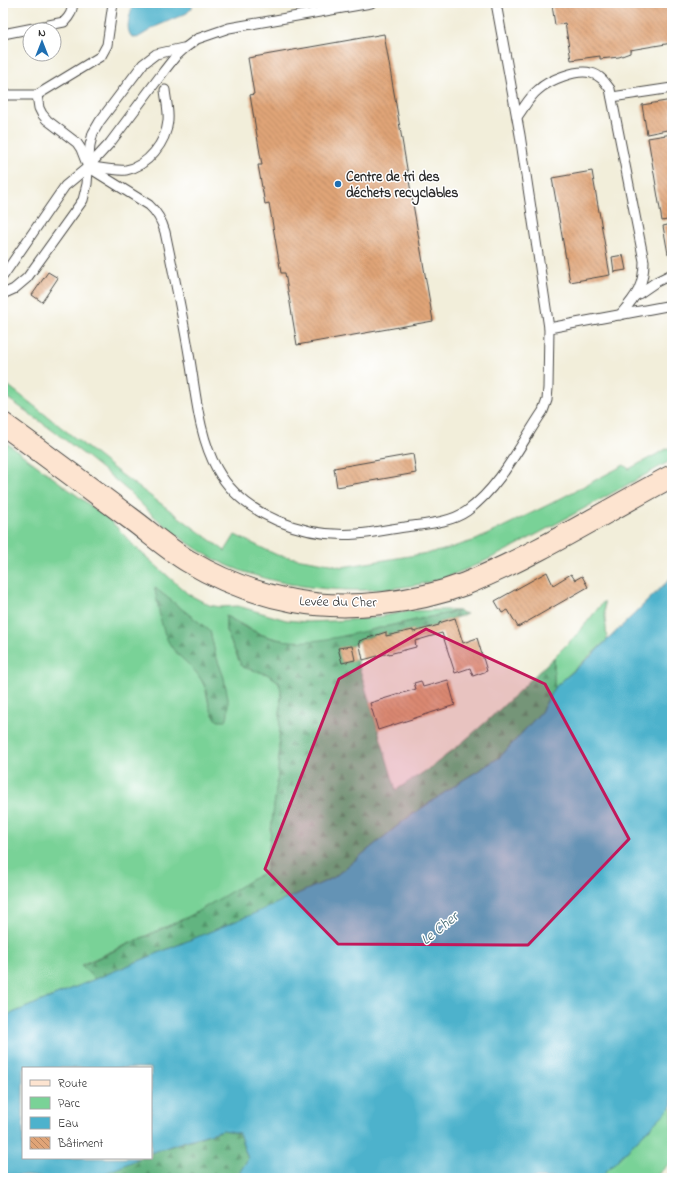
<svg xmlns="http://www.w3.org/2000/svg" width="675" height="1181" viewBox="0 0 675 1181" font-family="'Indie Flower',sans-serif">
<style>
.green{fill:#79d297;stroke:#527e61;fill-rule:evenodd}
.forest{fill:url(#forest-firs);stroke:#467056}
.water{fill:#4db2cc;stroke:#3c6e7c}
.building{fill:url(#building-back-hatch)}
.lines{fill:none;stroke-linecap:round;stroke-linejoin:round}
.lane-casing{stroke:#494845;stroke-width:11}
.secondary-casing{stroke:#494845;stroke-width:24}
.lane{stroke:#fff;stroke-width:9}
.secondary{stroke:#fde4d0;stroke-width:22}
.marked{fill:#c2185b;fill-opacity:0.2;stroke:#c2185b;stroke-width:3;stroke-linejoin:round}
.poi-dot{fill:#1f6fb2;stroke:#fff;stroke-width:1.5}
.labels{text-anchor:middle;stroke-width:3;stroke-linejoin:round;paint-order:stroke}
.poi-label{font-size:14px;font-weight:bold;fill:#2b2b2b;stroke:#fff;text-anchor:start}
.street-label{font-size:14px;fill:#2b2b2b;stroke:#fff}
.water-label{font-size:15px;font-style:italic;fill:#39616b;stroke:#fff}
</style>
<defs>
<pattern id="forest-firs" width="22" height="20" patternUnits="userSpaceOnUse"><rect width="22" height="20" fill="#62b480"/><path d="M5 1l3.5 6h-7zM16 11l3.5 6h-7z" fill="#519369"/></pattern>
<pattern id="building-back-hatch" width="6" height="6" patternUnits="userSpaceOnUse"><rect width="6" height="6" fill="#e0a477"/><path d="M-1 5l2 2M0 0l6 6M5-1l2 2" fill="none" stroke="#b68662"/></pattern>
</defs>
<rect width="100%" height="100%" fill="#fff"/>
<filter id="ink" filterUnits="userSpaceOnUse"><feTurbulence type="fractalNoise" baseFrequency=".025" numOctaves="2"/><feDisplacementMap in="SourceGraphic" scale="8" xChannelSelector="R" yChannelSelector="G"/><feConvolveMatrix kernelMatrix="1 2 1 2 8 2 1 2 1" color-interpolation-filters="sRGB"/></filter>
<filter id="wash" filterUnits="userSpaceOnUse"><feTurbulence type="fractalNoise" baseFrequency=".012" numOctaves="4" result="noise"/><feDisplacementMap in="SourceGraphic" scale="16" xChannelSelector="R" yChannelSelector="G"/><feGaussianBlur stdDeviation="0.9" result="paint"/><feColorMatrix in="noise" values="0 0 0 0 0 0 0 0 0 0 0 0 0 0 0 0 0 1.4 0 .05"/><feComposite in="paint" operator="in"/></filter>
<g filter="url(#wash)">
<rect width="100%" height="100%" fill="#f2eeda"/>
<g class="green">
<path d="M3,379L5,383L118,472L225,551L235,535L277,555L331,564L342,567L440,551L476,540L550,504L624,465L629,469L672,446V460C629,484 585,508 541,532C506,551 469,571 430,582C385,593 335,592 290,584C258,578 224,567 197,549C183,540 170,530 157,519C147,510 137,500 127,490C88,456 46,425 3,395Z"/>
<path d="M3,444H8L111,521L135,547L188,594L209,605L220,607L238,606L286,620L307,622L334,621L373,618L409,611L445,610L458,611C430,617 402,623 375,629C342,637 306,648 273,638C256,634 242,624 226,616V631L242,667L267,674L278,681L281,690L278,774L266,872L190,916L81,965L95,979L3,1017ZM155,588L210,631L215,653L224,678L209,705L205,687L198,674L173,649L164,632L155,590Z"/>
<polygon points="604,601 607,640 554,688 554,657 578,633"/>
<polygon points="672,1106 672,1161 654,1178 599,1178"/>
</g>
<g class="forest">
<path d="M155,588L210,631L215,653L224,678L228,698V714L226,721H218C207,710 210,700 205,687C198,670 184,662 173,649C161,634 159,609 155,590Z"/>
<path d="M458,611L467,614L439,623V625L413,632V630L386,636L385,632L359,641L352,646L338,648L342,663L357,660L396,790C410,780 426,772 439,761C480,730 517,693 554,657V688L541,712L500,757L460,782L406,819L333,878L253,914L95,979L81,966L190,916L266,871L278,774L281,690L278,681L267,674L242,667L226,631V616C242,626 258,635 276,639C309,646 342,636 375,629C402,623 430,617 458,611Z"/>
<polygon points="223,1130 239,1133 248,1159 236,1178 86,1178 114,1169 140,1158 151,1158 151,1153 156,1151"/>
</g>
<g class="water">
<path d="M132,3H192V8L187,13L157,26L137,38L131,36C124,25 132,15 132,3Z"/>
<path d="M672,577V1106L599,1178H236L248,1159L239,1133L223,1130L182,1142L151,1153V1068H23V1158H140C124,1165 101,1177 84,1178C57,1180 30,1176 3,1174V1017L253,914L333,878L406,819L460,782L500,757L541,712L554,688L591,656Z"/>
</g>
<g id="blocks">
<g class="building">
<polygon points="560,3 672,3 672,43 630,50 630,53 619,57 600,59 600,56 571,60 565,23 555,25 552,5"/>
<polygon points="384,34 433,321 297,345 285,273 281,273 269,203 265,204 258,165 262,165 250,95 254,94 248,58"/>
<polygon points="672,100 672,129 647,134 642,105"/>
<polygon points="672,134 672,219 662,221 648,138"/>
<polygon points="592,171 610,275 570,282 552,178"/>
<polygon points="672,224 672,253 668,254 663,226"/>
<polygon points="623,255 626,270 614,272 612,257"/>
<polygon points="48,272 58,278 42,302 32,295"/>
<polygon points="413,454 416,473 337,487 334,468"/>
<polygon points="547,572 553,585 571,574 575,580 582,576 588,587 518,627 508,610 502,613 495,601"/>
<polygon points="455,618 463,643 477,638 487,671 473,676 470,668 455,673 442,633 415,641 416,647 389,654 389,653 363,660 359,641 386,632 386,636 413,630 413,632 439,625 439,623"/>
<polygon points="352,646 355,660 342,663 338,648"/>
<polygon points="448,680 455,705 378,730 370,703 416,689 414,683 421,681 423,687"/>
</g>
</g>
</g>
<g filter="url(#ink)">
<use href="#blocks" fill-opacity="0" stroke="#494845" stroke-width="1"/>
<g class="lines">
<g class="lane-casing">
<g id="lane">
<path d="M3,34L64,22C70,16 72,12 73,3"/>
<polyline points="3,95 37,95 101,56 107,45 113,3"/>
<path d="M37,95L39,108L42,114L47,120L77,143L81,149L88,167L149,205C158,213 162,221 165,232C174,275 183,317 190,360C196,395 199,437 217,469C243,516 305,538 357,534C373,533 389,529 405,527C425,524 450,523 467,511C501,486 520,445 543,411L547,400L548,388L549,328L520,135L496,3"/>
<polyline points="612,97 672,88"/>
<path d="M517,117C524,108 529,97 538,90C549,80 576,69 591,73C600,75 605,82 610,89L644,261C644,287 636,296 620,315"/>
<path d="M92,167C103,168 115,171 126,170C148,166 166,142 168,121C169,111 166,100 165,90"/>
<polyline points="3,276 65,186 88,167 110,143 164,71 175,57 185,48 197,39 229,28 371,3"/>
<polyline points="3,294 14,289 27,278 83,200 87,184 90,145 93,133 100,121 134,76 143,64 156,54 183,48"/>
<polyline points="637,295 656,282 672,274"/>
<polyline points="549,328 672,305"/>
</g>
</g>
<g class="secondary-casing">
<path id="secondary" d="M3,424C46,455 88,487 130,518C149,532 168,549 188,561C220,580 257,594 294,601C347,611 415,603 465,584C537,555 604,512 672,476"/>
</g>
<use href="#lane" class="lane"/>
<use href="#secondary" class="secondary"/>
</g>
</g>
<path class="marked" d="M426,629L545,684L629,839L528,945L338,944L265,869L339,679Z"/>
<circle class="poi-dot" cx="338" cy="184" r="4"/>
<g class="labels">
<g class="poi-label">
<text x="346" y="181">Centre de tri des<tspan x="346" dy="16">déchets recyclables</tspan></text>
</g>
<g class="street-label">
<text transform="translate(338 601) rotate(1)" y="5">Levée du Cher</text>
</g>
<g class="water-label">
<text transform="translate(439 928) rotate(-39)" y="5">Le Cher</text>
</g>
</g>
<rect width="675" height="1181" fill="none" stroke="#fff" stroke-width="16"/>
<rect x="22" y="1067" width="130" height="92" fill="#ffffff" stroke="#aaaaaa"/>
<rect x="30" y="1080" width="20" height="6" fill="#fde4d0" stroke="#aaaaaa"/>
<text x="58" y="1087" font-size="12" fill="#2b2b2b">Route</text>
<rect x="30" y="1097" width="20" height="12" fill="#79d297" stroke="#aaaaaa"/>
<text x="58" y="1107" font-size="12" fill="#2b2b2b">Parc</text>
<rect x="30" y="1117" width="20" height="12" fill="#4db2cc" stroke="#aaaaaa"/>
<text x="58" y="1127" font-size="12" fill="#2b2b2b">Eau</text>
<rect x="30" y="1137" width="20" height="12" fill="url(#building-back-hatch)" stroke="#aaaaaa"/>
<text x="58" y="1147" font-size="12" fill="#2b2b2b">Bâtiment</text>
<g transform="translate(42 42)"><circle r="19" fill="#ffffff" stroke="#aaaaaa"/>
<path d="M0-3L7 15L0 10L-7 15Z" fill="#1f6fb2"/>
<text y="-6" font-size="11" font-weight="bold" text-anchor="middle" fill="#2b2b2b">N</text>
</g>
</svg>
